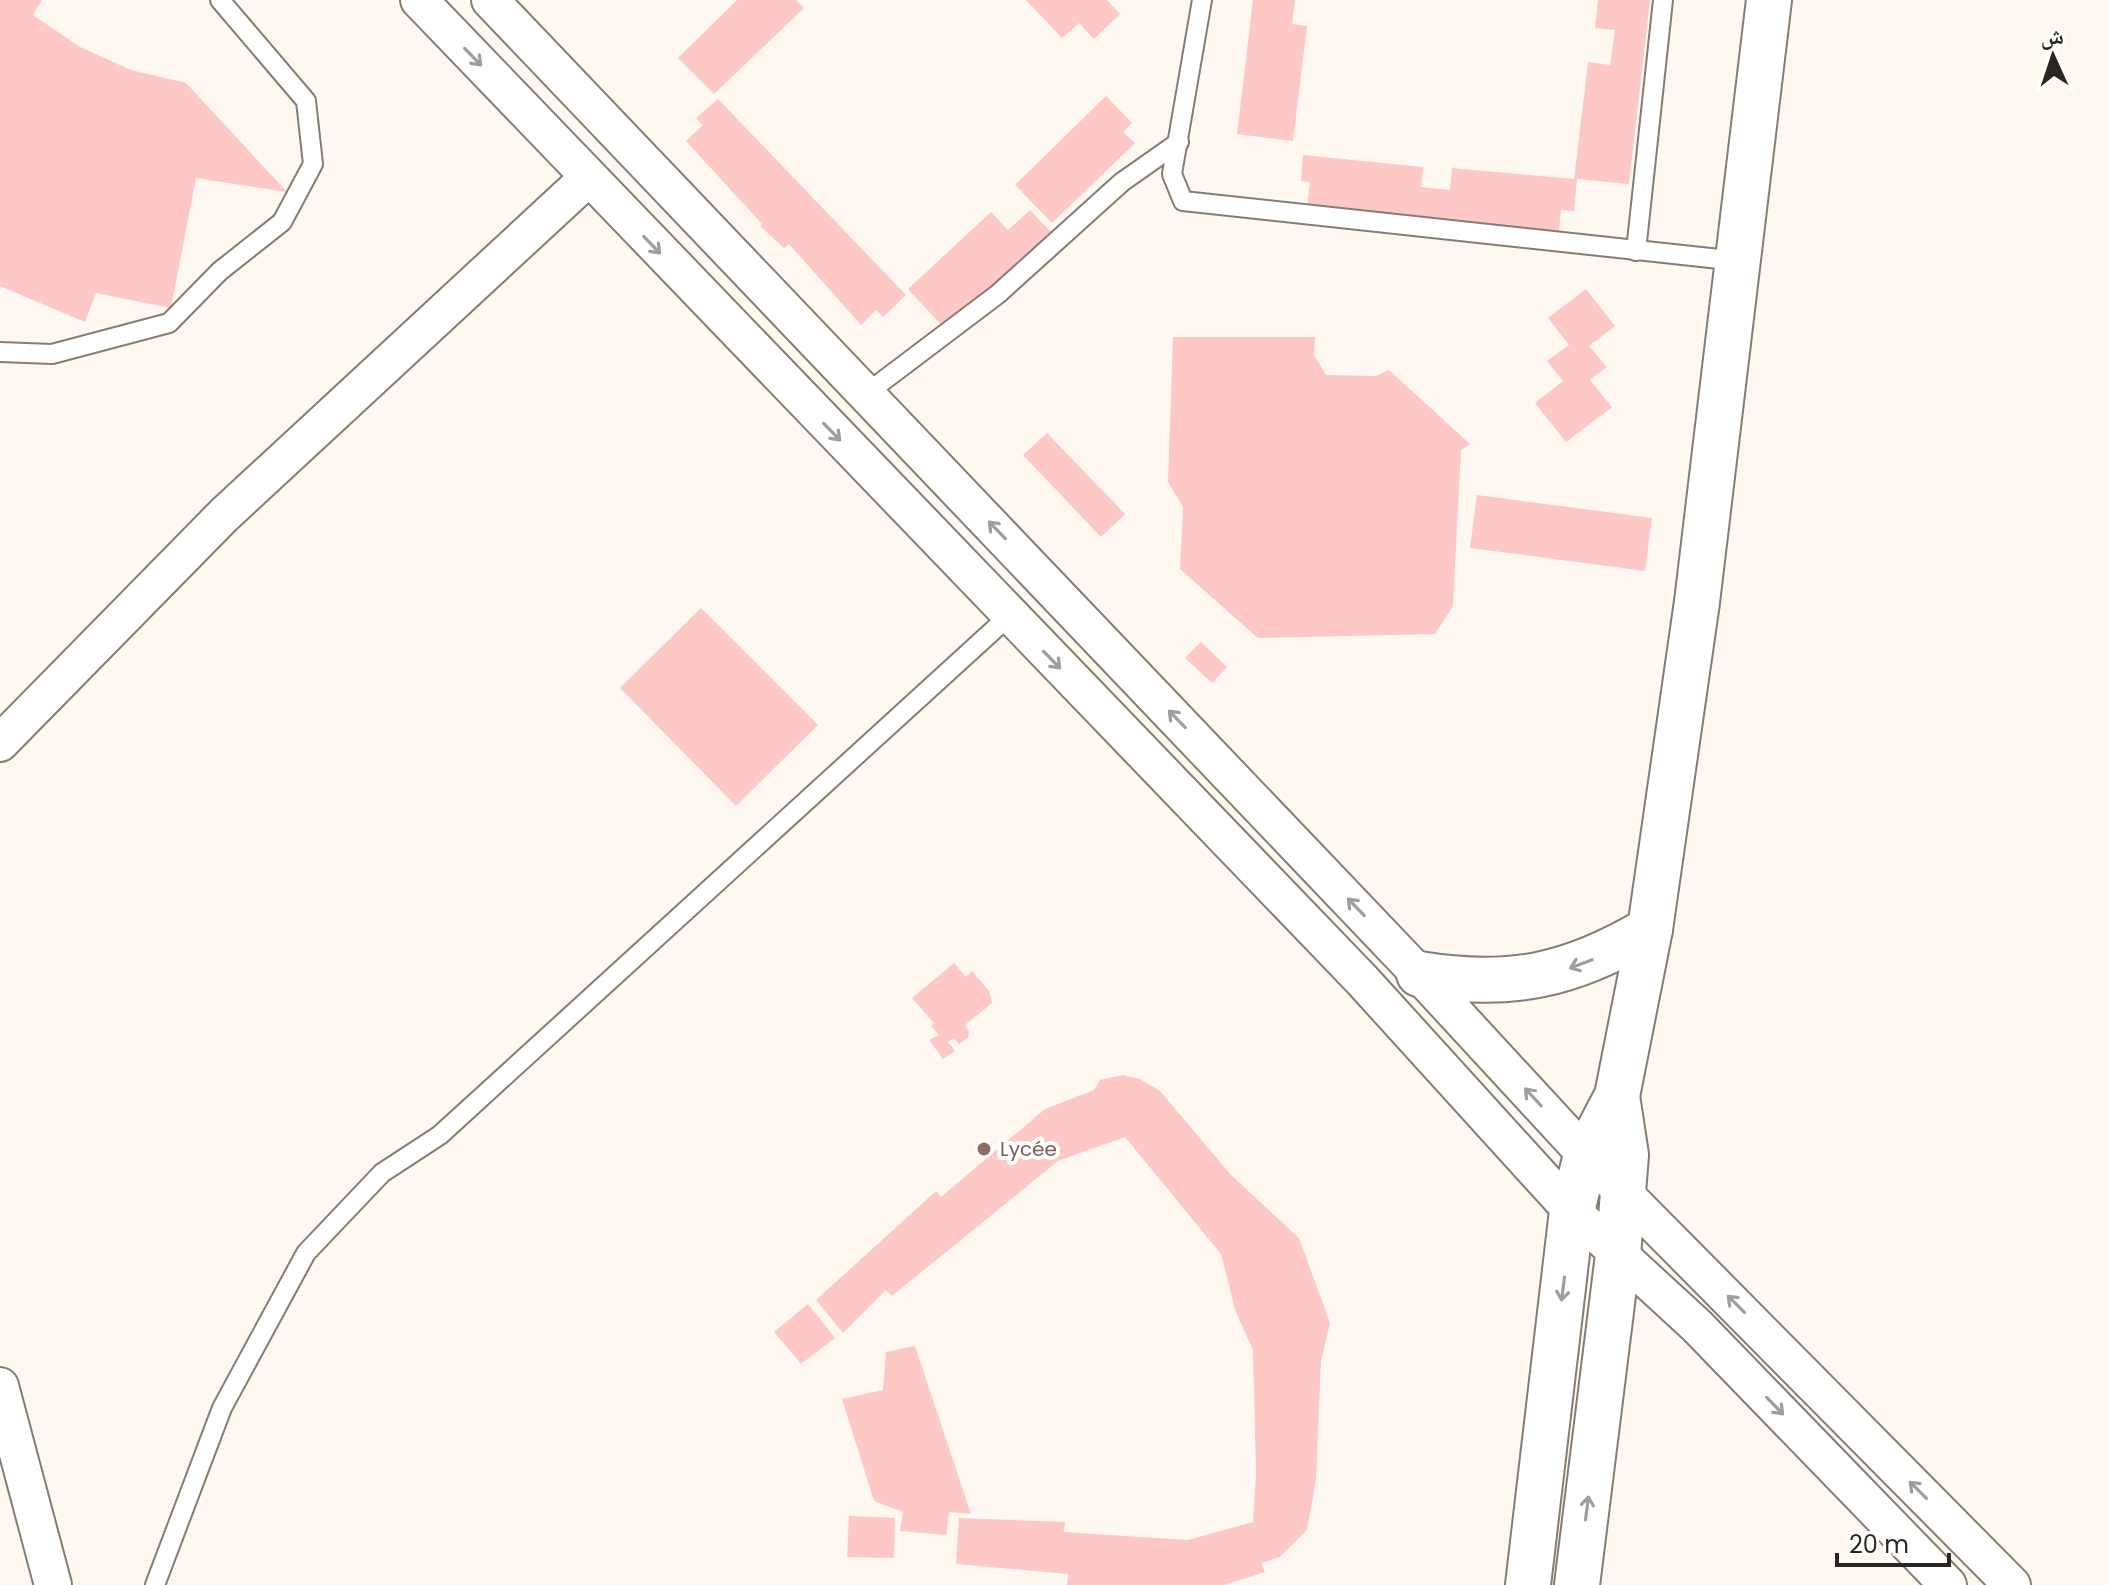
<svg xmlns="http://www.w3.org/2000/svg" width="2109" height="1585" viewBox="0 0 2109 1585" font-family="Poppins,'Noto Naskh Arabic',sans-serif">
<style>
.building{fill:#fdc8c5}
.lines{fill:none;stroke-linecap:round;stroke-linejoin:round}
.service-casing{stroke:#867d72;stroke-width:22}
.minor-casing{stroke:#867d72;stroke-width:40}
.secondary-casing{stroke:#867d72;stroke-width:48}
.service{stroke:#fff;stroke-width:18}
.minor{stroke:#fff;stroke-width:36}
.secondary{stroke:#fff;stroke-width:44}
.oneway{stroke:#9f9e9c}
.education-dot{fill:#8d6e63;stroke:#fff;stroke-width:3}
.labels{text-anchor:middle;stroke-width:8;stroke-linejoin:round;paint-order:stroke}
.education-label{font-size:20px;fill:#785e54;stroke:#fff;text-anchor:start}
</style>
<rect width="100%" height="100%" fill="#fef8f1"/>
<g class="building">
<polygon points="0,0 42,0 33,15 80,47 131,70 186,83 287,192 196,178 171,308 96,293 85,322 0,286"/>
<polygon points="737,0 796,0 804,8 714,94 678,58"/>
<polygon points="1026,0 1107,0 1120,14 1094,39 1079,23 1062,38"/>
<polygon points="1253,0 1295,0 1292,24 1307,26 1293,141 1237,134"/>
<polygon points="1598,0 1650,0 1629,184 1577,179 1574,211 1561,210 1559,231 1307,207 1310,182 1301,181 1303,155 1423,167 1421,187 1450,190 1452,168 1574,179 1588,62 1610,65 1615,30 1595,28"/>
<polygon points="1106,96 1132,123 1123,132 1135,143 1052,223 1015,185"/>
<polygon points="718,99 906,295 883,317 876,310 861,325 789,244 784,248 760,226 762,224 686,141 703,125 696,118"/>
<polygon points="1030,210 1052,233 945,329 908,289 991,212 1008,230"/>
<polygon points="1586,289 1615,326 1589,346 1607,367 1590,380 1612,407 1566,442 1535,403 1563,381 1547,361 1569,345 1548,318"/>
<polygon points="1173,337 1315,337 1314,355 1326,375 1376,376 1389,370 1470,444 1461,450 1453,606 1435,634 1258,638 1180,569 1183,507 1168,482"/>
<polygon points="1047,433 1125,514 1101,537 1023,455"/>
<polygon points="1477,495 1652,518 1645,571 1470,548"/>
<polygon points="701,608 818,725 736,806 620,688"/>
<polygon points="1201,642 1227,667 1212,683 1185,658"/>
<polygon points="954,963 966,977 972,971 989,991 992,1003 965,1025 969,1031 968,1038 959,1044 954,1038 948,1042 955,1051 943,1059 929,1040 939,1035 931,1026 934,1023 912,998"/>
<polygon points="1123,1075 1140,1079 1160,1091 1231,1175 1299,1238 1330,1323 1321,1361 1316,1480 1307,1530 1280,1557 1261,1563 1265,1572 1224,1585 1067,1585 1068,1574 956,1564 959,1518 1065,1522 1064,1532 1188,1540 1253,1522 1256,1474 1253,1350 1235,1310 1221,1254 1125,1137 1058,1161 892,1296 886,1290 843,1333 816,1300 936,1191 941,1197 1045,1109 1094,1090 1100,1080"/>
<polygon points="808,1304 835,1338 801,1364 774,1332"/>
<polygon points="915,1346 971,1514 949,1512 946,1535 900,1531 903,1512 874,1501 842,1399 883,1390 886,1352"/>
<polygon points="849,1516 895,1518 894,1558 847,1557"/>
</g>
<g class="lines">
<g class="service-casing">
<g id="service">
<polyline points="1202,0 1172,174 1183,201 1738,261"/>
<polyline points="1636,251 1663,0"/>
<polyline points="0,352 52,354 169,323 220,271 282,222 313,164 306,101 220,0"/>
<polyline points="867,393 998,294 1122,182 1179,142"/>
<polyline points="155,1585 222,1408 306,1253 382,1173 440,1135 1009,616"/>
</g>
</g>
<g class="minor-casing">
<g id="minor">
<polyline points="419,0 1362,980 1572,1211 1697,1326 1948,1585"/>
<polyline points="490,0 1419,974 1586,1155 2012,1585"/>
<polyline points="0,743 224,515 588,178"/>
<polyline points="0,1386 53,1585"/>
</g>
</g>
<g class="secondary-casing">
<g id="secondary">
<path d="M1419,974C1510,989 1571,976 1650,929"/>
<polyline points="1528,1585 1572,1211 1586,1155 1617,1096 1650,929 1697,602 1769,0"/>
<polyline points="1577,1585 1618,1255 1626,1155 1617,1096"/>
</g>
</g>
<use href="#service" class="service"/>
<use href="#minor" class="minor"/>
<use href="#secondary" class="secondary"/>
</g>
<defs><path id="oneway-shaft" d="M-6 0H5M1.5-3L5.5 0L1.5 3" fill="none" stroke-width="1.6" stroke-linecap="round" stroke-linejoin="round" transform="scale(2)"/></defs>
<g class="oneway">
<use href="#oneway-shaft" transform="translate(473 57) rotate(46)"/>
<use href="#oneway-shaft" transform="translate(652 245) rotate(46)"/>
<use href="#oneway-shaft" transform="translate(832 432) rotate(46)"/>
<use href="#oneway-shaft" transform="translate(997 530) rotate(-134)"/>
<use href="#oneway-shaft" transform="translate(1052 660) rotate(46)"/>
<use href="#oneway-shaft" transform="translate(1177 719) rotate(-134)"/>
<use href="#oneway-shaft" transform="translate(1356 907) rotate(-134)"/>
<use href="#oneway-shaft" transform="translate(1581 964) rotate(159)"/>
<use href="#oneway-shaft" transform="translate(1533 1097) rotate(-133)"/>
<use href="#oneway-shaft" transform="translate(1563 1289) rotate(97)"/>
<use href="#oneway-shaft" transform="translate(1736 1304) rotate(-135)"/>
<use href="#oneway-shaft" transform="translate(1775 1406) rotate(46)"/>
<use href="#oneway-shaft" transform="translate(1918 1490) rotate(-135)"/>
<use href="#oneway-shaft" transform="translate(1587 1508) rotate(-83)"/>
</g>
<circle class="education-dot" cx="984" cy="1149" r="8"/>
<g class="labels">
<g class="education-label">
<text x="1000" y="1156">Lycée</text>
</g>
</g>
<g transform="translate(2053 56) rotate(357)" stroke="#ffffff" stroke-width="6" paint-order="stroke">
<path d="M0-6L14 30L0 20L-14 30Z" fill="#2a2722"/>
<text y="-12" font-size="22" font-weight="bold" text-anchor="middle" fill="#2a2722">ش</text>
</g>
<path d="M1837 1553v12h112v-12" fill="none" stroke="#2a2722" stroke-width="4"/>
<text x="1849" y="1553" font-size="24" fill="#2a2722" stroke="#ffffff" stroke-width="6" paint-order="stroke">20 m</text>
</svg>
